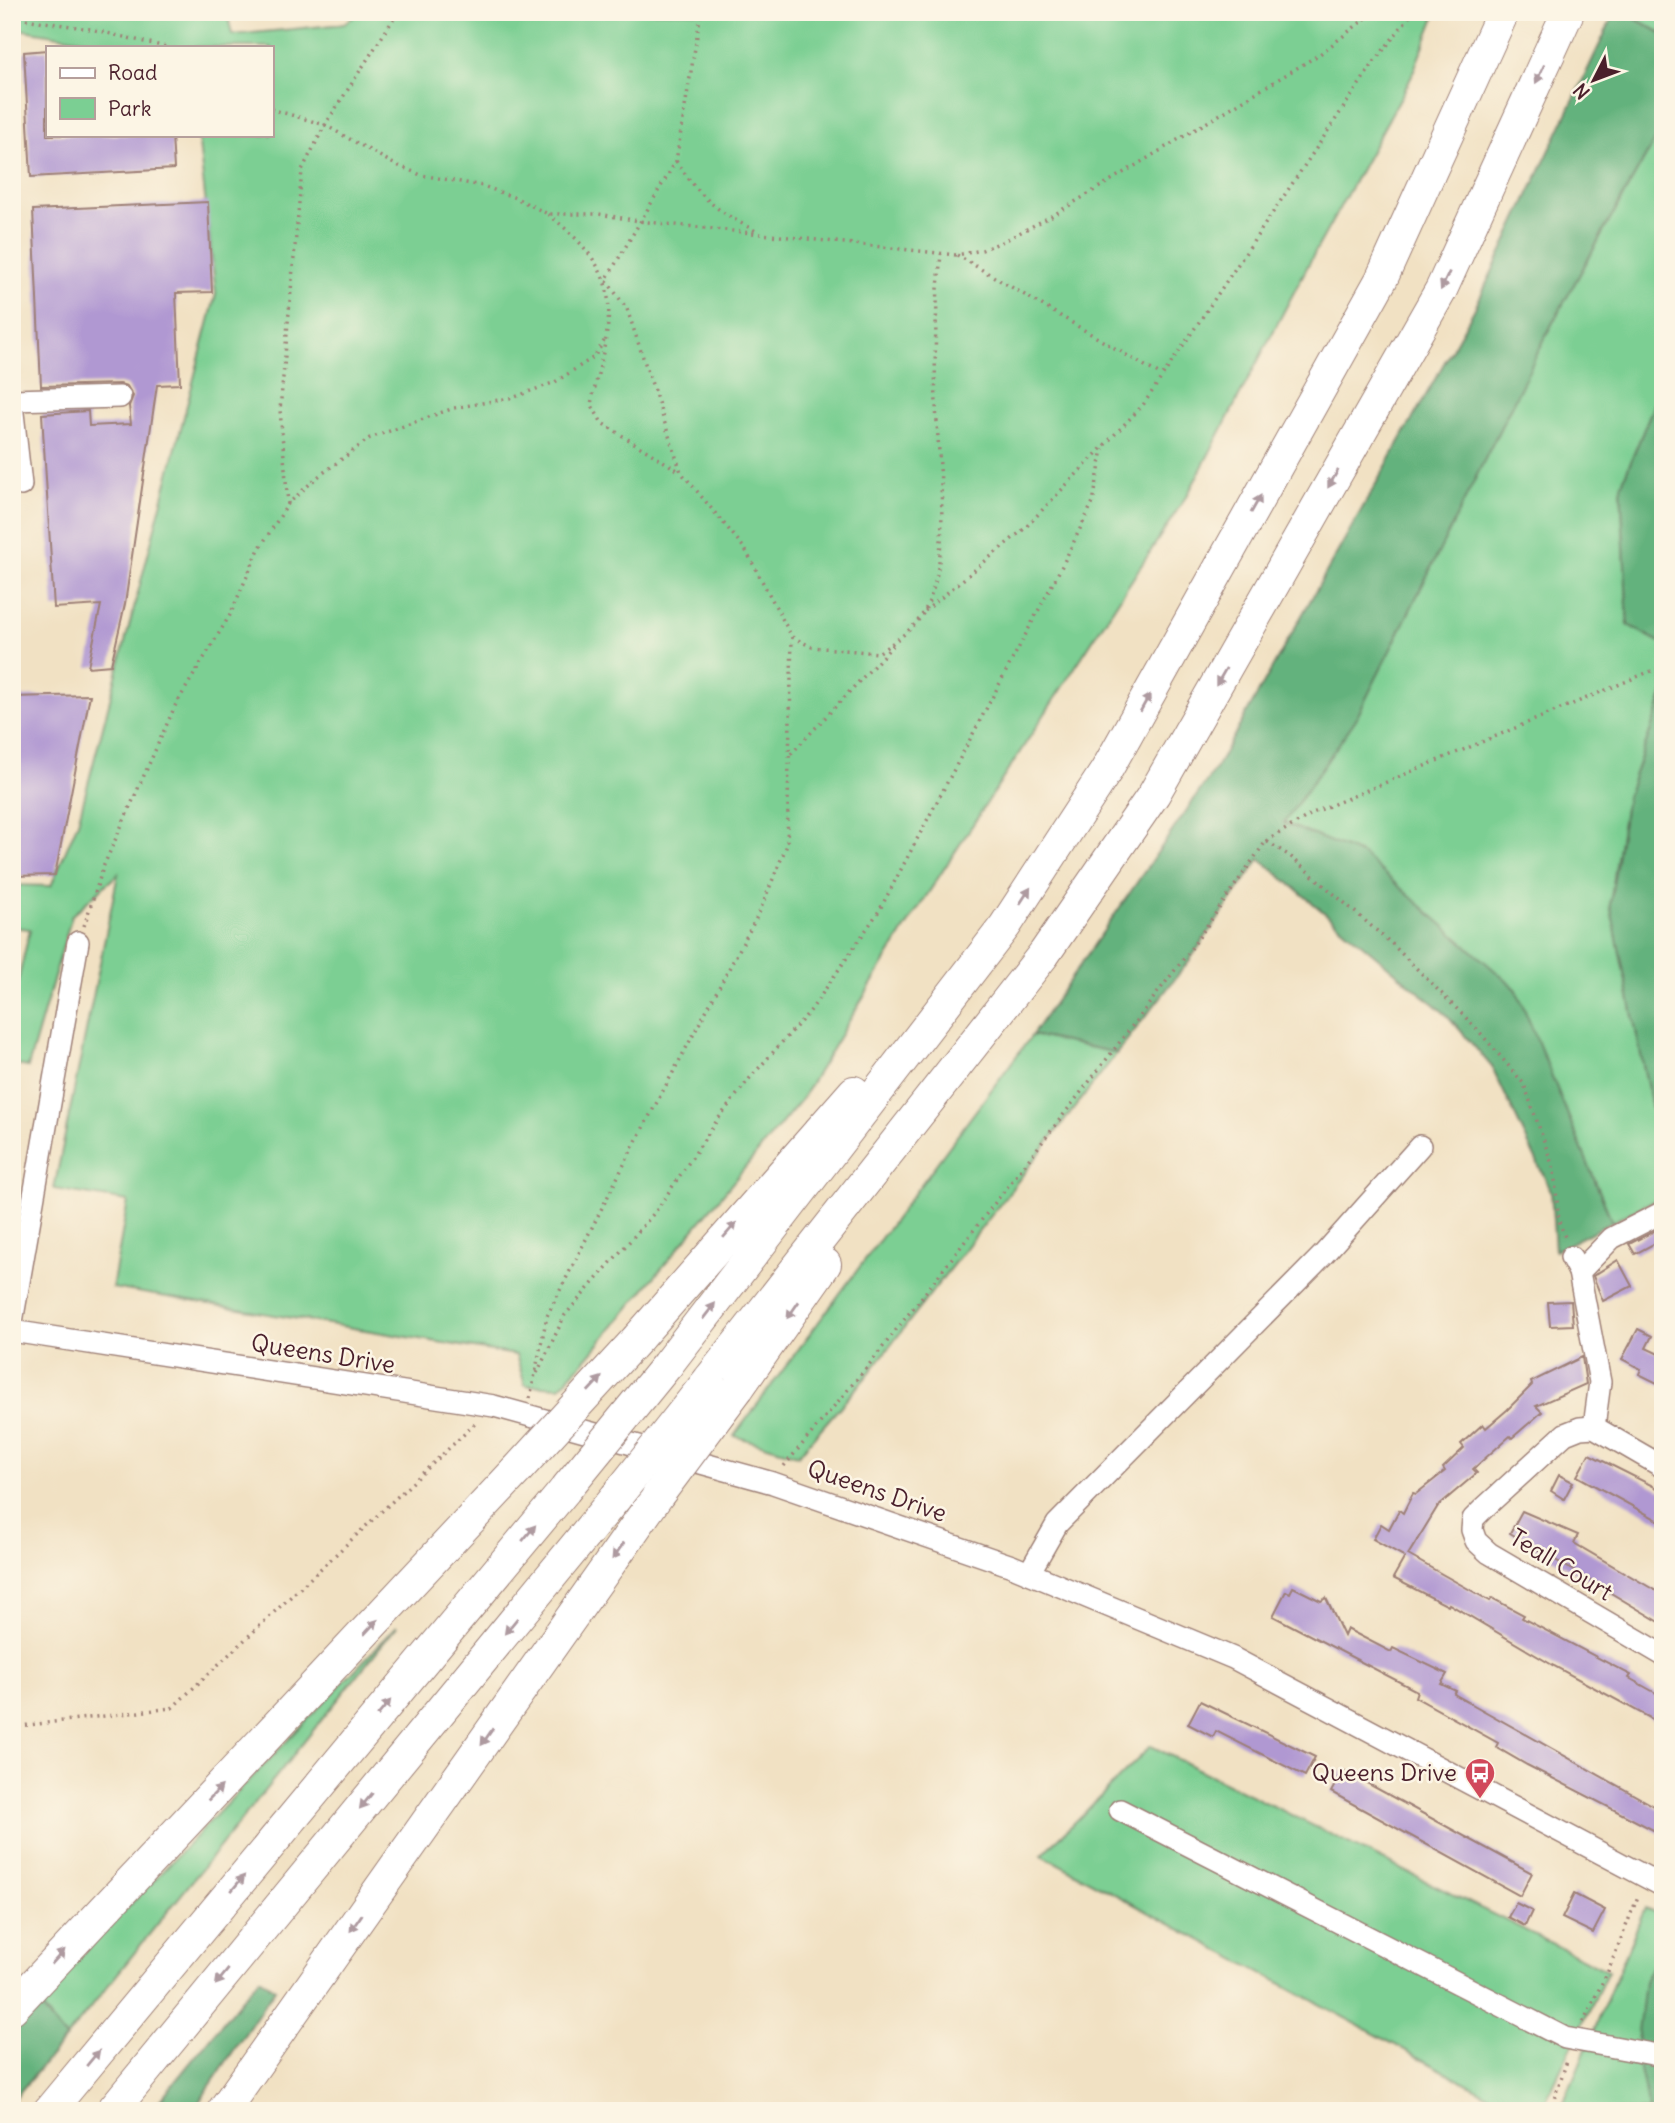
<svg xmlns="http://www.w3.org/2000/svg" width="1675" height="2123" viewBox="0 0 1675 2123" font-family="Delius,sans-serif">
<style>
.green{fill:#7bcf93;stroke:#62775f;stroke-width:2}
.forest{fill:#64b27d;stroke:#576854;stroke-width:2}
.building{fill:#b098d2}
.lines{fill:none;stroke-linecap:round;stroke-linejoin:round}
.minor-casing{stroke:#9e8077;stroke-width:24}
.highway-casing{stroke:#9e8077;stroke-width:34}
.path{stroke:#9e8077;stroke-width:3.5;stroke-dasharray:2 5;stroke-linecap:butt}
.minor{stroke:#fff;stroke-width:21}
.highway{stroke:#fff;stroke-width:32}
.highway-bridge-casing{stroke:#9e8077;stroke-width:34;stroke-linecap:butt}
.highway-bridge{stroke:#fff;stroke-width:32}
.oneway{fill:#ae9aa0}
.labels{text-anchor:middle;stroke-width:5;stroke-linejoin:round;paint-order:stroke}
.street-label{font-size:24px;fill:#4a1f2b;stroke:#fcf5e5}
.poi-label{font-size:24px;fill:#4a1f2b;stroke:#fcf5e5;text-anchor:end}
</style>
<rect width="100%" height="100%" fill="#fcf5e5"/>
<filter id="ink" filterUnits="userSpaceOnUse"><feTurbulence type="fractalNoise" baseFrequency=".0143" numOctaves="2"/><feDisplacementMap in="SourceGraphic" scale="14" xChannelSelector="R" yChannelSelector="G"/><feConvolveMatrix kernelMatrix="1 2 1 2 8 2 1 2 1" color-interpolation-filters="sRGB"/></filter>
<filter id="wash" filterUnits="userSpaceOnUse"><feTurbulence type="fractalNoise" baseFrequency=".00686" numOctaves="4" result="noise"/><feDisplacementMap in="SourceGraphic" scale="28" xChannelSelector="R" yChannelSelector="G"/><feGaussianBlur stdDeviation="1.57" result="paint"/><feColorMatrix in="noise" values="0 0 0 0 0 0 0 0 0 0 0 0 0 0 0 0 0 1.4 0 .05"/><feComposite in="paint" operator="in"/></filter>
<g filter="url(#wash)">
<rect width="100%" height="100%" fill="#f1e1c3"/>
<g class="green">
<polygon points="12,12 227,12 232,35 344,24 360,12 1437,12 1409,82 1314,254 1189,492 903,932 801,1100 588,1357 560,1387 525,1385 516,1355 112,1288 128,1201 54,1189 118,874 72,915 28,1067 12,1064 12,1007 30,929 12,927 12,885 51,886 78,822 216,294 198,135 271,135 271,47 125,47 12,28"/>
<polygon points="1623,12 1663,12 1663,34"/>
<polygon points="1663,125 1663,382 1621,486 1628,625 1663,644 1663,696 1627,796 1610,904 1663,1162 1663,1196 1612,1222 1515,989 1284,823 1315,775 1553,322"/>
<polygon points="1032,1035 1117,1053 866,1377 798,1455 734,1436"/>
<polygon points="397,1626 66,2038 37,2002"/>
<polygon points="1151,1746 1608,1971 1541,2111 1518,2111 1042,1855"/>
<polygon points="1645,1908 1663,1916 1663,2111 1560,2111"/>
</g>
<g class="forest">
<polygon points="1615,12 1623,12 1663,34 1663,125 1553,322 1356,719 1284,823 1363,855 1516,989 1612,1222 1555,1251 1551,1191 1492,1067 1448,1016 1260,859 1189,961 1117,1053 1032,1035 1217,766 1474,310"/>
<polygon points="1663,382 1663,644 1628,625 1621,486"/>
<polygon points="1663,696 1663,1162 1610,904 1627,796"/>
<polygon points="1663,1945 1663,2111 1649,2111 1636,2051 1644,1981"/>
<polygon points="259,1978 275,1989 193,2111 151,2111"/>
<polygon points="37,2002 66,2038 12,2101 12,2026"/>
</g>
<g id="blocks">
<g class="building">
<polygon points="47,50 47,135 172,135 174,169 31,177 24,52"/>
<polygon points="208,202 212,292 176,293 180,384 157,385 125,604 111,665 88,667 101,605 54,608 42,414 88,411 89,426 131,424 129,406 133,396 127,386 120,384 41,386 33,210"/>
<polygon points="90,695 55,875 12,876 12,697"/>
<polygon points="1656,1230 1661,1240 1635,1254 1629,1244"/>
<polygon points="1618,1260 1632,1286 1603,1301 1593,1276"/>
<polygon points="1571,1301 1573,1325 1550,1326 1548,1302"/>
<polygon points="1638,1329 1652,1336 1646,1348 1663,1356 1663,1386 1639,1374 1641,1369 1622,1359"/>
<polygon points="1582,1357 1586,1384 1536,1406 1542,1412 1512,1438 1510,1436 1473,1469 1477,1473 1438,1506 1408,1555 1490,1601 1492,1598 1524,1615 1522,1618 1631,1675 1629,1678 1663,1697 1663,1725 1554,1666 1449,1604 1448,1606 1393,1578 1405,1557 1373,1539 1381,1524 1389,1529 1399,1510 1403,1513 1413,1493 1416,1494 1445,1471 1443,1468 1464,1448 1461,1444 1483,1424 1486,1428 1507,1410 1532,1385 1531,1382"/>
<polygon points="1589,1454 1663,1491 1663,1523 1577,1476"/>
<polygon points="1559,1475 1573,1482 1564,1499 1551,1491"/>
<polygon points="1522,1511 1578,1535 1574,1543 1663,1595 1663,1624 1510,1533"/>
<polygon points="1293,1587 1321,1601 1326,1598 1344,1636 1347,1629 1391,1652 1393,1648 1447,1674 1441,1684 1456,1691 1454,1694 1663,1811 1663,1835 1527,1765 1496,1747 1498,1743 1415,1697 1417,1691 1273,1616 1286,1591 1290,1593"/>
<polygon points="1200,1701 1315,1757 1305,1776 1216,1731 1213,1737 1188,1724"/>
<polygon points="1343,1770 1532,1873 1520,1896 1331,1792"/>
<polygon points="1574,1894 1605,1910 1593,1933 1562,1918"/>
<polygon points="1516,1903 1532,1911 1525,1926 1508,1917"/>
</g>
</g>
</g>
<g filter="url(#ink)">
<use href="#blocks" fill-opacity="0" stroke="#9e8077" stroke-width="2"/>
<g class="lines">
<g class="minor-casing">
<g id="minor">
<polyline points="12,400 120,397"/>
<polyline points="12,404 21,485"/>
<polyline points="1571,1257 1579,1272 1600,1382 1594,1427"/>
<polyline points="1579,1272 1612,1238 1663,1212"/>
<polyline points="12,1322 78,942"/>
<polyline points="12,1331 494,1406 773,1483 1012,1566 1233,1658 1663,1886"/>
<polyline points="1663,1467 1594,1427 1580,1428 1565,1434 1483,1509 1473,1519 1472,1530 1476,1541 1489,1553 1663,1655"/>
<polyline points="1029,1573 1057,1524 1323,1255 1420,1146"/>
<polyline points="1120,1810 1565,2038 1663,2056"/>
</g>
</g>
<g class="highway-casing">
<g id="highway">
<polyline points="638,1338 854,1092"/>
<polyline points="667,1365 1005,926 1106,771 1381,280 1503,12"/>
<polyline points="709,1380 1044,954 1154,794 1441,290 1568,12"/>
<polyline points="738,1388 825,1264"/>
<polyline points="12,2008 516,1471"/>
<polyline points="49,2111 565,1490"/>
<polyline points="112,2111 616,1497"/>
<polyline points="223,2111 658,1495"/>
</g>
</g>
<g class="path">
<polyline points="12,17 90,29 166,47"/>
<polyline points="271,109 325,125 392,163 421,175 483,186 516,198 548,214 599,214 639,221 957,255 982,250 1006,240 1055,214 1320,54 1374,12"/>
<path d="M676,161C703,201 718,212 760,233"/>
<path d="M548,214C630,279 612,312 591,404L602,423L679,471"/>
<polyline points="957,255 1162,376"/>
<polyline points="288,504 280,410 302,170 325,125 398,12"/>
<polyline points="925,611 1024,529 1143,405 1375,61 1413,12"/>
<path d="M792,637L812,647L878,653C894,642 916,628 925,610C953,554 938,464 936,403C934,353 936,304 941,254"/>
<polyline points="791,754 896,642"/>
<polyline points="1266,841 1315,812 1663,666"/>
<polyline points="84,926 104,865 175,706 230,615 259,549 288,504 315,479 370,438 454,408 515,397 555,382 594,357 606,338"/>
<polyline points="537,1373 565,1315 656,1211 718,1119 750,1078 811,1010 879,911 1063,564 1093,502 1103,449"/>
<polyline points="530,1398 547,1316 636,1141 759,913 787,845 792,637 745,549 681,472 627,309 606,280 676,161 701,12"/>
<polyline points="784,1466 872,1361 1106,1060 1185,957 1266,841 1290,856 1391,943 1477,1029 1524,1084 1554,1170 1559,1221 1566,1240"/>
<polyline points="12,1727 172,1708 477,1422"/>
<polyline points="1655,1862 1663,1849"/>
<polyline points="1583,2022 1608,1971 1639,1894"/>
<polyline points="1550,2111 1568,2058"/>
</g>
<use href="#minor" class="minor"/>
<use href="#highway" class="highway"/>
<g class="highway-bridge-casing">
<g id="highway-bridge">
<polyline points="516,1471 638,1338"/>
<polyline points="565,1490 667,1365"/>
<polyline points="658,1495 738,1388"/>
<polyline points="616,1497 709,1380"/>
</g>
</g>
<use href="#highway-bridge" class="highway-bridge"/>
</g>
<defs><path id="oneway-solid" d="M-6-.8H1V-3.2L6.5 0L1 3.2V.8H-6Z" transform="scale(1.75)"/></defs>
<g class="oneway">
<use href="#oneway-solid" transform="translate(1540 74) rotate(115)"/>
<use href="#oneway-solid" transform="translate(1445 281) rotate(115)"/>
<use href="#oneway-solid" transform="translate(1333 479) rotate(120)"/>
<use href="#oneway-solid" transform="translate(1256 504) rotate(-61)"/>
<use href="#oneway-solid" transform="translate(1221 677) rotate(120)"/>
<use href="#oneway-solid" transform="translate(1145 703) rotate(-61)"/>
<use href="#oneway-solid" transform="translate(1025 896) rotate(-57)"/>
<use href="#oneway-solid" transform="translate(730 1230) rotate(-49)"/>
<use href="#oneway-solid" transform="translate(793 1310) rotate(125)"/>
<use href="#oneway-solid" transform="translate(709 1311) rotate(-52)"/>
<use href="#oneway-solid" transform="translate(595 1384) rotate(-47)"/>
<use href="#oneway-solid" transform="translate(529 1533) rotate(-50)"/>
<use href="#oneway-solid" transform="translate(618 1551) rotate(125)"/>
<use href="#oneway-solid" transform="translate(511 1626) rotate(129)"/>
<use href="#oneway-solid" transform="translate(371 1627) rotate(-47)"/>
<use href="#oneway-solid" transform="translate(384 1708) rotate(-50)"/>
<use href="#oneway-solid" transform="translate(487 1737) rotate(125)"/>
<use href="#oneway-solid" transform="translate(215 1793) rotate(-46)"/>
<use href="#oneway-solid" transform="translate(366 1801) rotate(129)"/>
<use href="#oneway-solid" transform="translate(238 1883) rotate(-50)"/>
<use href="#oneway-solid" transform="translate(356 1923) rotate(125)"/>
<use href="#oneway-solid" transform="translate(58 1957) rotate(-48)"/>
<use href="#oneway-solid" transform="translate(222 1977) rotate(129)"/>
<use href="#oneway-solid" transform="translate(93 2058) rotate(-50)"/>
</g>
</g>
<defs>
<g id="bus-pin" transform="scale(1.575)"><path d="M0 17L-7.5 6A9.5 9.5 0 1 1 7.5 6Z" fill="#d1495b" stroke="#fcf5e5"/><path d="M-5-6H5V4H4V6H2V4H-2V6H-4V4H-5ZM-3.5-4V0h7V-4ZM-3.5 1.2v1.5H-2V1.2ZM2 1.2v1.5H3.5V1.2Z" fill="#fff"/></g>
</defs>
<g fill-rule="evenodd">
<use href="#bus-pin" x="1480" y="1773"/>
</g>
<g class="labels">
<g class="street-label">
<text transform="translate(323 1354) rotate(9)" y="8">Queens Drive</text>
<text transform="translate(877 1491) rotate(19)" y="8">Queens Drive</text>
<text transform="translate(1561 1565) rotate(31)" y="8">Teall Court</text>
</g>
<g class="poi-label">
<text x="1457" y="1781">Queens Drive</text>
</g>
</g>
<rect width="1675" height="2123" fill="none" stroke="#fcf5e5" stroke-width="42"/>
<rect x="46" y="46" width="228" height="91" fill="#fcf5e5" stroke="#b59f9b" stroke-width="2"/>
<rect x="60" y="68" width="35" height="10" fill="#ffffff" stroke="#b59f9b" stroke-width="2"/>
<text x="108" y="80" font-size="21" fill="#4a1f2b">Road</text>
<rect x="60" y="98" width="35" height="21" fill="#7bcf93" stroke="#b59f9b" stroke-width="2"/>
<text x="108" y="116" font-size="21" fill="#4a1f2b">Park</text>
<g transform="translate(1594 80) rotate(228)" stroke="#fcf5e5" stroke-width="5" paint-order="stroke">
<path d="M0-5L12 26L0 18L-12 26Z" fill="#4a1f2b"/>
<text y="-10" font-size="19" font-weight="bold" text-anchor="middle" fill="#4a1f2b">N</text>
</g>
</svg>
